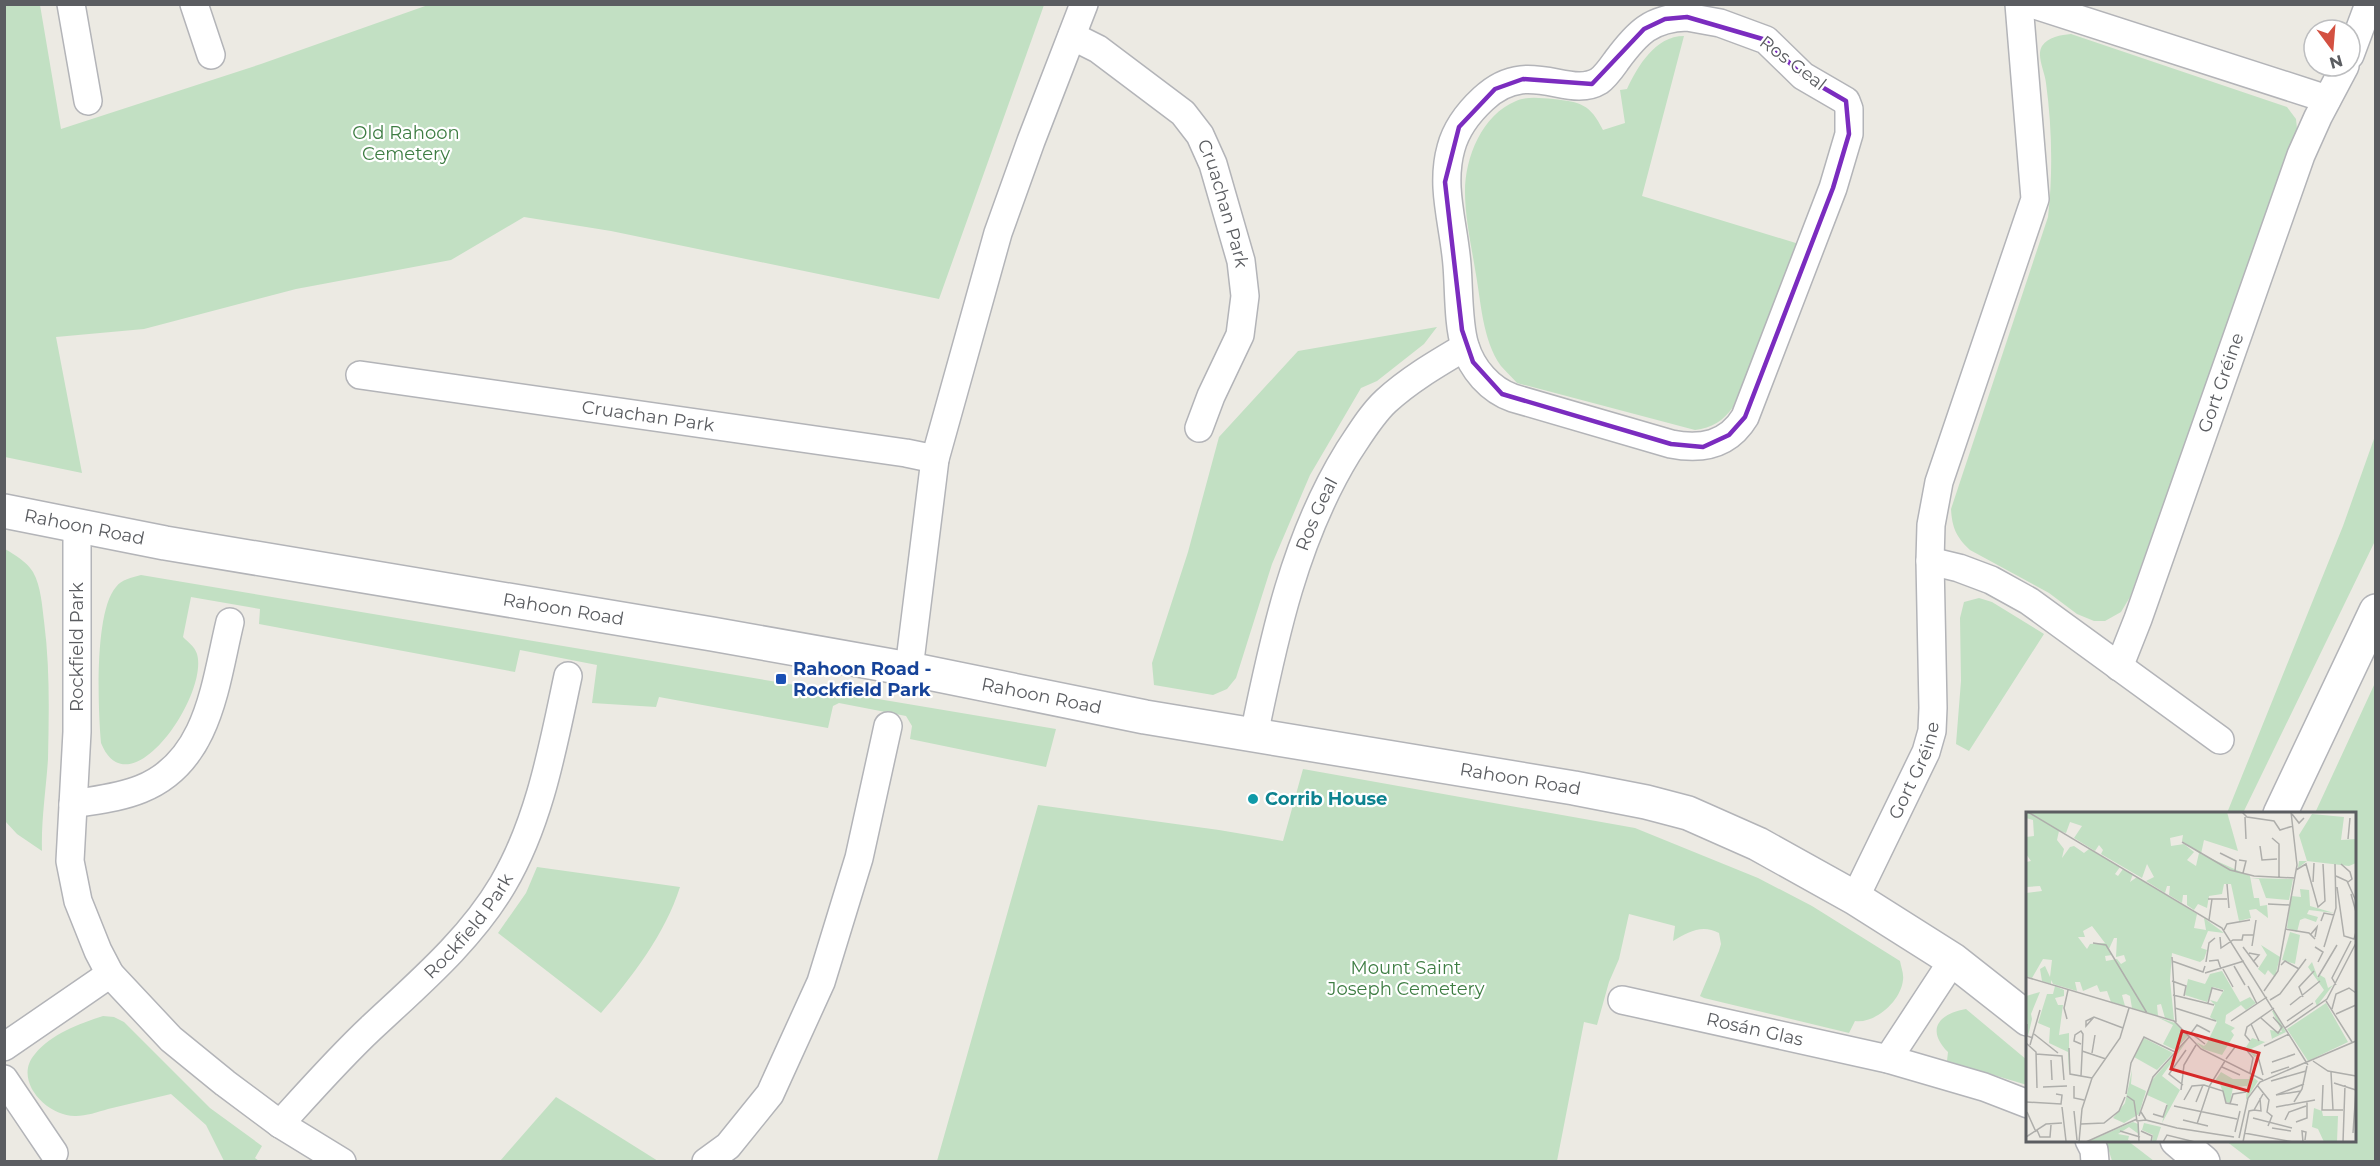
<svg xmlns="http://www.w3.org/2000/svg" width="2380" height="1166" viewBox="0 0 2380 1166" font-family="Montserrat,sans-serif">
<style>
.green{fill:#c2e0c3}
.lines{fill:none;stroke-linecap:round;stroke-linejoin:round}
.minor-casing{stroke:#b3b4b8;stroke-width:30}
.tertiary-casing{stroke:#b3b4b8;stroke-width:36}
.minor{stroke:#fff;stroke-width:27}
.tertiary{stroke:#fff;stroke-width:33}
.marked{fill:none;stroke:#7b2cbf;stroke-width:4.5;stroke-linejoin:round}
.transit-dot{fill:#1a4fb4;stroke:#fff;stroke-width:2}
.culture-dot{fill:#0f9aa8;stroke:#fff;stroke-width:2}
.labels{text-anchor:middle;stroke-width:4.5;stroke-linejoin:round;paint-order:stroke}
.street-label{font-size:18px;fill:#5b5d61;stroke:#fff}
.park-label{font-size:18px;fill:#3e7d43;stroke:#fff}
.transit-label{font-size:18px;font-weight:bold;fill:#164399;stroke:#fff;text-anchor:start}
.culture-label{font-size:18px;font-weight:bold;fill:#0d838f;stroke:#fff;text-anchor:start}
.inset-road{fill:none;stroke:#aeaeab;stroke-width:1.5}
.view{fill:#d62828;fill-opacity:0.15;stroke:#d62828;stroke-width:3}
.inset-edge{fill:none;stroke:#5b5d61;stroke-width:3}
</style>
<rect width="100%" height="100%" fill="#eceae3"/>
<g class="green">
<polygon points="4,5 40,5 61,129 261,64 428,5 1044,5 939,299 611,231 524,217 451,260 296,289 144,329 56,337 82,473 5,457"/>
<path d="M2071,34L2287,107L2296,119L2297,129L2130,597L2121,612L2105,621H2094L2077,614L2049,593L1970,550C1956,537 1952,527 1951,509L2048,217C2053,173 2052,127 2046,83C2045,72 2036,56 2042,46C2048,37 2061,35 2071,34Z"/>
<path d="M1684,36L1642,196L1799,244L1733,407C1723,421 1712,428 1695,430L1517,383C1512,377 1506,372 1501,366C1482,340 1481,300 1475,269C1471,244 1465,217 1465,192C1465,157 1482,115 1516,101C1527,96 1541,98 1553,99C1581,102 1590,104 1603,130L1625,123L1620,90L1627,89C1638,66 1655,36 1684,36Z"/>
<polygon points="1437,327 1424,344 1377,381 1361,388 1310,475 1272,564 1236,678 1227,689 1213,695 1154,685 1152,663 1188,552 1219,437 1298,351"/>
<polygon points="2375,436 2375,541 2243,813 2227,813 2343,526"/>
<path d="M5,549C15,555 27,562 33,572C41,586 42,606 44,621C50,667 49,713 48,759C46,790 41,820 42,851L17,834L5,821Z"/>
<path d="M141,575L1056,729L1046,767L910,739L912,726L906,716L839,703L833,706L828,728L659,697L656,707L592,703L597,665L520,650L515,672L259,624L260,609L191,597L183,637C188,642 195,647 197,654C209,695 129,812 101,743C98,709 94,612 116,587C122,579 131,578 141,575Z"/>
<polygon points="1979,598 1992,602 2044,634 1969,751 1956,744 1961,681 1960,618 1964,602"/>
<polygon points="2375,683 2375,1161 2252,1161 2226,1141 2354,1140 2354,814 2315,813"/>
<path d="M1303,769L1635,828L1758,878L1812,906L1900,961C1901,967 1904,974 1903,980C1901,1001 1875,1024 1855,1021L1849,1033L1704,998L1700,996L1719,951L1721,944L1719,933C1702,924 1688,932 1673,941L1675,926L1629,914L1619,959L1609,982L1597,1025L1584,1022L1557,1161H937L1038,805L1219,830L1283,841Z"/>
<path d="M537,867L680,887C665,934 633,976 601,1013L498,933L526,893Z"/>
<path d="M1966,1009L2027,1060V1085L1947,1061L1948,1052C1926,1030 1938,1014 1966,1009Z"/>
<path d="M103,1016L114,1017L124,1022L210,1108L262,1146L255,1158L259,1161H224L206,1125L171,1094C150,1099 129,1104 108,1109C98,1112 86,1116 76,1116C47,1117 12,1080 35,1054C51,1034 79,1024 103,1016Z"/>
<polygon points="556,1097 658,1161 500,1161"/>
<polygon points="2106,1141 2128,1141 2154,1161 2112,1161"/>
</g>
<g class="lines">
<g class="minor-casing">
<g id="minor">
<polyline points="71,4 88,101"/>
<polyline points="194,4 211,55"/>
<polyline points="2032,4 2327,99"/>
<path d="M1687,17L1720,23L1766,40L1803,76L1846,101L1849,109V134L1833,188L1745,417C1728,445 1701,450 1671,444L1513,398C1490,390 1472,369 1465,346C1458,325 1459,288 1457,265C1454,225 1440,187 1451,148C1456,129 1469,112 1483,99C1528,56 1568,100 1599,81C1606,76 1612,67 1617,60C1637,33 1651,18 1687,17Z"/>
<path id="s1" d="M1072,36L1098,49L1183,113L1200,135L1213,164L1241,261L1245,296L1240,335L1211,396L1199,428"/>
<polyline points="2350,55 2369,4"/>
<path id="s2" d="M360,375L906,453L935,459"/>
<polyline points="77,527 77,732 70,861 78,901 98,951 110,974 171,1039 225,1083 280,1124 342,1162"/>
<polyline points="1930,561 1959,568 1991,580 2029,601 2220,740"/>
<path id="s3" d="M2119,667L2138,619L2301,155L2318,117L2345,66"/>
<polyline points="909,669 935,459 998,233 1031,141 1084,4"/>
<path id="s4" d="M1254,735C1274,637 1295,538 1348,452C1360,434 1371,415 1386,401C1410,379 1438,363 1465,347"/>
<path d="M73,804C95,800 119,798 141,789C209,762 215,684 230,622"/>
<path id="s5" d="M1855,898L1926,752L1932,731L1933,708L1930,561L1931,525L1939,482L2035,199L2019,4"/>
<path id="s6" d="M1622,1000L1888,1059L1984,1087L2028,1104"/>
<polyline points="4,1047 110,974"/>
<polyline points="1888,1059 1953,960"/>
<polyline points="4,1079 54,1153"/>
<path id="s7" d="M280,1124C310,1091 339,1058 371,1028C418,984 470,940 503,884C540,821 553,746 568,676"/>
<polyline points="2089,1140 2094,1150 2095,1162"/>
<polyline points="706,1162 728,1146 770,1094 821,982 859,858 888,726"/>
</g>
</g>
<g class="tertiary-casing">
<g id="tertiary">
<path id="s8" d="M4,511L165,543L712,634L909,669L1145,717L1574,788L1646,802L1688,813L1758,844L1855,898L1953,960L2028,1019"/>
<polyline points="2280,814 2376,611"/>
<polyline points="2177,1140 2203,1162"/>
</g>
</g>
<use href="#minor" class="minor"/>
<use href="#tertiary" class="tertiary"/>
</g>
<path class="marked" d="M1687,17L1766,40L1803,76L1846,101L1849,134L1833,188L1745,417L1729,435L1703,447L1671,444L1502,394L1473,362L1462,330L1445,182L1459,127L1495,89L1523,79L1592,84L1644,29L1665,19Z"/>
<rect class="transit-dot" x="775" y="673" width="12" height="12" rx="3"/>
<circle class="culture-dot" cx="1253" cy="799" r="6"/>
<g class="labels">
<g class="street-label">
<text transform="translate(1793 63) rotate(37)" y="6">Ros Geal</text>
<text dy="6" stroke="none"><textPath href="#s1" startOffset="236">Cruachan Park</textPath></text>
<text dy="6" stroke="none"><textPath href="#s3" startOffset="302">Gort Gréine</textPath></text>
<text dy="6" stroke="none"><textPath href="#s2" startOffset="291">Cruachan Park</textPath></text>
<text dy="6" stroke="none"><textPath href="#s4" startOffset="230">Ros Geal</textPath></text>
<text dy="6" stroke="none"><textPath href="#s8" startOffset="82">Rahoon Road</textPath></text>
<text dy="6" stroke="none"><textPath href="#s8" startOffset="568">Rahoon Road</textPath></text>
<text transform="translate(77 647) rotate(-90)" y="6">Rockfield Park</text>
<text dy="6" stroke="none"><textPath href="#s8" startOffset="1054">Rahoon Road</textPath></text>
<text dy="6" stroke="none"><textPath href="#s5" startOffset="141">Gort Gréine</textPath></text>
<text dy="6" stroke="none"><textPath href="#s8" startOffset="1540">Rahoon Road</textPath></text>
<text dy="6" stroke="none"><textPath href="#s7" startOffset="274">Rockfield Park</textPath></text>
<text dy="6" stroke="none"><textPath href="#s6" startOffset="136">Rosán Glas</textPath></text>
</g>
<g class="park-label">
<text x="406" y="139">Old Rahoon<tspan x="406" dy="21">Cemetery</tspan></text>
<text x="1406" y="974">Mount Saint<tspan x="1406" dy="21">Joseph Cemetery</tspan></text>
</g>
<g class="transit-label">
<text x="793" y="675">Rahoon Road -<tspan x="793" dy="21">Rockfield Park</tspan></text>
</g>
<g class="culture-label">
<text x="1265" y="805">Corrib House</text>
</g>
</g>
<g transform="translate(2026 812)">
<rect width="330" height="330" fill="#eceae3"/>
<path d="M0,0H201L212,39L178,28L175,42L224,64L228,86H233L234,94L241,93L242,106L230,97L223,98L225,106L213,109L205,72H198L196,82L183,84L181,96L172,92L168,98L161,93V83H157L156,91L143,83L144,74H141L139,81L120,69L128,65L121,52L116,66L75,42L77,38L73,33L69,39L48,26L56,14L44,10L40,21L33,19L31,28L38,37L36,46L44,35L48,34L58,41L63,37L94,55L89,62L92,64L97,57L107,62L104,70L111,65L171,102L168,116L180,118L178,106L198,121L182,119L175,136L181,138L178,147L174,150L146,141L144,168L148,208L139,206L135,192L131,193L132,204L106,196L104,184L100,182L96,183L99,194L85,190L81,179L74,180L71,173L57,179L54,170H49L51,179L27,172L25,168V172L16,169L14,157L19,154L24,165L26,148L17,147L6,166L0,164V81L16,79L14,74L0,75V50L5,49L0,42V25L8,24L7,8L0,6ZM157,23L156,29L173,41L170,54L161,48L168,40L158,32L145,34L144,26ZM66,114L79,131L64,132L61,137L52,125H59L57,119ZM88,126H91L90,145L98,143L100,149L95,152L91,147L80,149L79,144L86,143L83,137ZM286,2L318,5L315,28L330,27V51L323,54L281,49L272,56L273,49H281L273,23ZM225,66L267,67L263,88L240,86L233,67ZM274,77L283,78L284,94L308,101L283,98L281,102L292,105L290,110L273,104L279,106L274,108L271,120L261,116L265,84L275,85ZM264,120L274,123L269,152L256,148ZM235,133L254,145L249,165L242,158L239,163L232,157L241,143ZM286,150L292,166L294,163L299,166L302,176L307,173L291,194L289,189L298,178L282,155ZM196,159L214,190L224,185L230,191L220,198L215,193L200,203L199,211L209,216L205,219L208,223L196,243L177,237L170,230L178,234L181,231L191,210L184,205L189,193L184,188L191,190L198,178L187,175L181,190L159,183L162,167L179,172L184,162ZM29,174L38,178V184L29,186L32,193H37L33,223L43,221V261L42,240L23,231L24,216L12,211L21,182H27ZM14,180L5,202L6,207L2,224L0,184ZM300,191L322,230L282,249L261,217ZM246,199H248L260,220L225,237L231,244L228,245L220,235L226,226L239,230L246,227L244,218L256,220ZM131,205L149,211L162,224L149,238L137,232L147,213ZM118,226L147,241L131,258L108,245ZM163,226L136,264L154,278L136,311L141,292L121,283L127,267ZM106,258L105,272L120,279L113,302L98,311L87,306L99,291ZM195,260L207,267H223L224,263L232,269L220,288L221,274L207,275L204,291L200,290L194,272L188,270ZM288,296L296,299L297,304H312L311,330H298L292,317L286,315ZM107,310L112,312L114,323L103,315L92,322L103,324L102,328L107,330H61ZM118,311L135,315L130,330H126L127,323L116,318Z" fill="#c2e0c3" fill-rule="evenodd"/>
<path class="inset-road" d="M2,0L196,116L282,253M216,0L221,5L248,9L254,18L267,14M266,2L273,11L278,6M219,5L220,27M246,26L253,32V65M322,27L324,6M156,30L204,58L228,64L269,66M234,34L236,48L251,47M194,41L210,49L209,59M213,48L220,49L217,61M315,52L324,60L326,67L322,70M270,58L280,52L292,95L299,89L297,52M310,64L321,69L330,89M287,70L288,51M201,72L203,96M311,75L318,124L328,127L330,120M325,82L330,100M182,87H201M242,92L263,93M183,108L186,87M295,109L298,101L308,103M259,117L283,121L289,127M198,118L201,112L224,108M285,122L291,115L289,125M194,125L195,136L207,128H216L217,123H227M67,131L80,133L121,201M226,134L230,108M217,135L232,155M289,135L297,140L292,150M298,135L310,96L309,52M223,141L233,143L227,150M146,145L150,210M146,149L177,160L179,154M183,149L192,148L195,157M180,150L183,131L189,126M255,153L259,149L273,157M208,154L219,173M197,157L207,175M179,161L218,149M0,165L148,209L175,237L237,268M292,165L311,133M146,169L160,174L158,184M310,173L306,166L325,129M222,174L231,192M238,179L252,159L271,53L265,0M147,183L188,193M277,185L273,175L288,159M244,188L254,182L280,147M300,189L326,230M182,191L186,176L197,179M264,193L294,169M149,196L190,209M306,197L310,182L323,176L330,181M310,202L330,193M68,205L60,214V209L68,205L97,216M235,206L252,221L256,215L247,205M41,207L38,196L42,178M205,209L241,185M261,209L287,191M1,212V224L7,226M225,212L233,229M259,216L301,187L330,131M8,222L32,241M224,229L219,223L221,215L248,196M0,231L10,240L11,276M179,232L165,221L171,213L184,220M4,233L14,198M238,234L263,222M43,236L44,262L66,266M56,239L80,247M66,241L69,223M231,241L237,263M10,242L36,244L38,268M200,247L209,235L219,236L227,246L224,261M25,248L26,268M287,249L302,259L330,264M246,250L269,242M196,255L214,263M305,260L307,298M245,261L263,255M55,264L57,222L55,219L49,223L48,229L55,232M245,269L280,259M308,271L330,278M157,273L143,262L160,238M231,273L243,288L241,300L246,304L242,314M297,273L296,298H317M48,274V286L58,288M17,275L41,274M155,278L158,253L170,233M275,279L250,283L278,272M100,282L105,251L118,225L149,240M101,284L108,289L111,309L120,308M158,288L166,274L178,273L197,279L200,291L212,293M0,290L35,292L36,283L30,282M170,290L177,273M268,290L276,277L281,254M204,292L207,282L220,280M148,294L211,307M36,295L40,329M250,295L289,288M228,298L235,299L234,286M48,299L51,328M1,300L10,320M115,300L120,308L151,316L208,325M127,302L137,305L141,293M113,304L127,265L164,224M227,306L266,316M157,308L182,314M259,308L263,300L280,294M112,309L113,330M270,310L281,306V289M55,312L78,311L93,299L99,285M171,312L184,273L199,249M246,316L265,319M11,318L14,325H24L25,313M94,319L114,325M115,319L126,324L125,330M209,320L214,299M218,321L267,330M327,321L330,278M0,325L20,312L36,311M213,326L222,286L234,270L330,229M53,330L56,297L66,266L94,226L103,196M60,330L111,307M137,330L141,323L169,330M217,330L223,299L228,298L237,282M277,330L276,319L280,320L279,328M317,330L319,273"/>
<path class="view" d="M156,219L233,241L222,279L145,257Z"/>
<rect width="330" height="330" class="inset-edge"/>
</g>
<rect width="2380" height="1166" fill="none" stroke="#5b5d61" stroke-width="12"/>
<g transform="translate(2332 48) rotate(164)"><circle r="28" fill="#ffffff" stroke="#bdbec0" stroke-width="1.5"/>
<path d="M0-4.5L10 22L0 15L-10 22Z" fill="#d35041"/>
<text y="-9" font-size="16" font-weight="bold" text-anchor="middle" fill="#5b5d61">N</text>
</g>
</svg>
